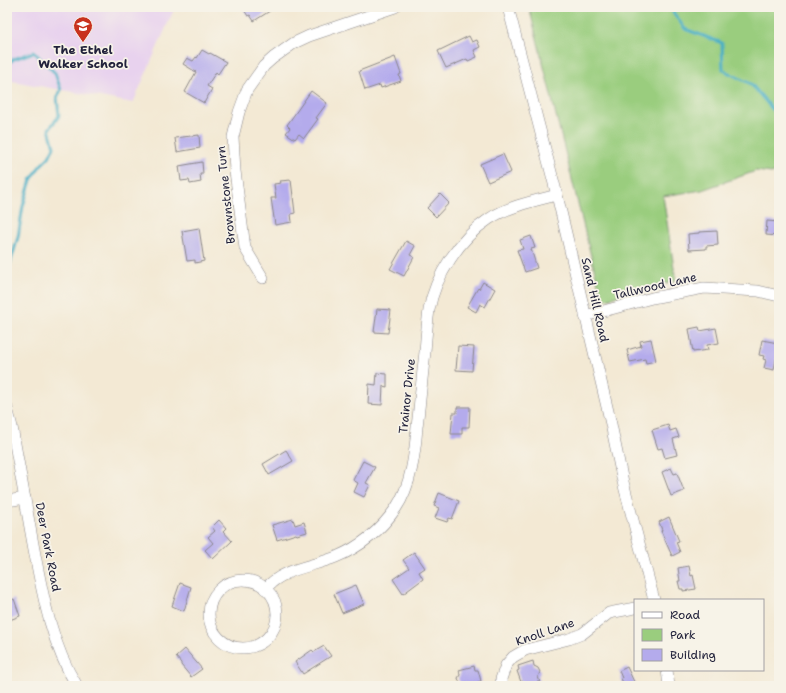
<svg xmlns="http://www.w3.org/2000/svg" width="786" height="693" viewBox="0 0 786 693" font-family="'Shantell Sans',sans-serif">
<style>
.built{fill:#e8d2ee}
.green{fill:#9acd7e;stroke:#5e785c}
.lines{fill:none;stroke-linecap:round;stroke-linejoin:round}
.stream{stroke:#47afc6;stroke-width:3}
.building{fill:#b4abec}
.minor-casing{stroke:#8a8688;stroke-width:12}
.minor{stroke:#fff;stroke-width:11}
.labels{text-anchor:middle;stroke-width:3.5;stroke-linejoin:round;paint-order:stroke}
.poi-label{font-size:12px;font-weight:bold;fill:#22223b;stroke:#f7f3e8}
.street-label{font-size:12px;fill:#22223b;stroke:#f7f3e8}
</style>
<rect width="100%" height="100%" fill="#f7f3e8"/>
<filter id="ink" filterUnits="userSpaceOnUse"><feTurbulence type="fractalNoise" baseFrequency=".025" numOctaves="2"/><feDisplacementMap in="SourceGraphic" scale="8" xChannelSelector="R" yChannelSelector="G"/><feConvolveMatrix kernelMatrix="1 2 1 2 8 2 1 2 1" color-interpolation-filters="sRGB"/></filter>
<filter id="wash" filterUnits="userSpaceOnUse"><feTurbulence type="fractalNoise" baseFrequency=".012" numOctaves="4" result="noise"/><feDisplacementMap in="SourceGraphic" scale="16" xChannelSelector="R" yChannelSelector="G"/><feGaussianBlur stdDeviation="0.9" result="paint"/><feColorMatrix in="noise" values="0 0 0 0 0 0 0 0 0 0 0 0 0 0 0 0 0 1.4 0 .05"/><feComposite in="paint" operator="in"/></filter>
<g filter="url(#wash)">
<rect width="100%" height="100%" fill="#f3e9d4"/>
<polygon class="built" points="7,7 175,7 133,103 7,80"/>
<polygon class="green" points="529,7 779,7 779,174 756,171 702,190 663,196 676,281 602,300"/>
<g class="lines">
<g class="stream">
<polyline points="675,7 673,12 685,29 722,43 723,70 751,84 773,110 779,112"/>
<polyline points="7,64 14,59 34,52 55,73 61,90 57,97 59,116 49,129 54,147 49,157 40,166 31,180 23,206 18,237 7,274"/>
</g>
</g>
<g id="blocks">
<g class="building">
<polygon points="242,7 276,7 254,21 250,15 248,16"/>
<polygon points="469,36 472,42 477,40 480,47 474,50 477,57 468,61 467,59 446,68 438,51"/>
<polygon points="202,50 209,54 210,53 226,62 218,74 216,72 207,86 212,89 204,103 185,92 196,72 183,64 187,58 193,61 196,57 197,58"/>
<polygon points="395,57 401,74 399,75 401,81 381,88 380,85 365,90 359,71"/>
<polygon points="311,91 327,103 316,118 318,119 304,138 299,134 295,139 286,133 290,128 287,125"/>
<polygon points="199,135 200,148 177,152 175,138"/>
<polygon points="503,154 511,172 488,182 480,164"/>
<polygon points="202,162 203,174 200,174 201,182 190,184 189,180 181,181 179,166"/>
<polygon points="291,180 295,213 291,214 292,222 275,225 271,198 276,198 274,184 281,183 280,181"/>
<polygon points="440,194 449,203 436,217 427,208"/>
<polygon points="767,221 779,222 779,236 766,235"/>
<polygon points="199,228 204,261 195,263 195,260 187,261 182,231"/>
<polygon points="717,231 718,245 706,246 706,249 689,250 688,234 699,233 699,232"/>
<polygon points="531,236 535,248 531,249 537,268 525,272 517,250 523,249 520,240"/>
<polygon points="406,241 415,246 410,255 414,257 404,276 390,269"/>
<polygon points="483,282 495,289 485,307 480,304 476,312 467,307 478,288 479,289"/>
<polygon points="377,309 391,310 388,333 374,332"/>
<polygon points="699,327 700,331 716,328 719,343 707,345 708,350 693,352 689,329"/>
<polygon points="651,339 656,361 646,363 645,359 630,362 627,350 641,346 640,341"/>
<polygon points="762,340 778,343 777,347 779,347 779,359 776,359 774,370 764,368 766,360 763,359 764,356 759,355"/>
<polygon points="458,346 474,347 472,371 456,370"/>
<polygon points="377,373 387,374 387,387 383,386 382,405 368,404 369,384 376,385"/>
<polygon points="457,407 470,407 469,427 462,427 462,434 451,434 453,413 457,413"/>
<polygon points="668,425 670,431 676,429 679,437 673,439 677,455 665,458 662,448 658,449 652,430"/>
<polygon points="286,450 293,461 269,475 263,464"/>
<polygon points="363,461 375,467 366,483 370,485 364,497 354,492 358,483 353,480"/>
<polygon points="671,468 674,474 677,473 684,491 671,496 662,472"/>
<polygon points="439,493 459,501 452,519 449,518 447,522 435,518 439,508 434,506"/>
<polygon points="669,517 679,541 676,542 680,552 672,556 661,531 662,530 659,522"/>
<polygon points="293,519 295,525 304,522 307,532 297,535 296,534 277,540 272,525"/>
<polygon points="219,520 226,528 223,531 232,541 213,559 205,550 213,543 208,537 215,531 212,527"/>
<polygon points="414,552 425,568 419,572 423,579 403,594 393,579 409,568 403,560"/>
<polygon points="689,566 691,576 693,575 696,589 683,591 683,589 680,589 678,581 680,581 678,568"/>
<polygon points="180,583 191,587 184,611 172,606"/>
<polygon points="356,585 364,604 342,613 334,594"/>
<polygon points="14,599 20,616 7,621 7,602"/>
<polygon points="324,646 331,656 303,674 295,662 312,650 314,652"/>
<polygon points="185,649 202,669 191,677 181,665 181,663 176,657"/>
<polygon points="533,661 534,666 538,668 540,672 538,677 540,682 537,682 538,686 524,686 523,681 521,682 517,671 519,670 518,666"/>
<polygon points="474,666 475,670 478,670 481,681 478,682 479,686 461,686 458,678 460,675 459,670"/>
<polygon points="627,667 636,686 624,686 621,678 622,678 619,671"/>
</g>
</g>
</g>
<g filter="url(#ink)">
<use href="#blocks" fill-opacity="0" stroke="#8a8688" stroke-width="1"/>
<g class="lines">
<g class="minor-casing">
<g id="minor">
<polyline points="508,7 557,195 611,424 623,482 654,600"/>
<polyline points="263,278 245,248 235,171 233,137 239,112 247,90 264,66 273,58 294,43 309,36 395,7"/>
<polyline points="585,316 652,298 704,288 758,291 779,296"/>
<path d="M7,408L12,427C19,466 26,505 33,544C42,592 51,644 77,686"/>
<polyline points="7,501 25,498"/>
<circle cx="243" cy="614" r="34"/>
<path d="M265,589C283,568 312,567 336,557C360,547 381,530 396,508C411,486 415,454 417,427C420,402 422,377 425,352C426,338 427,324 429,310C435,276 460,238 489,219C509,206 534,201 557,195"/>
<polyline points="667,670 669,686"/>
<polyline points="502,686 501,679 506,665 513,657 525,650 569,639 582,634 609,613 635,608"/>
</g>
</g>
<use href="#minor" class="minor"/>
</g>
</g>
<defs>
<g id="school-pin" transform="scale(1)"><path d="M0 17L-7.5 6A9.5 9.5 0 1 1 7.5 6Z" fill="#c8321e" stroke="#f7f3e8"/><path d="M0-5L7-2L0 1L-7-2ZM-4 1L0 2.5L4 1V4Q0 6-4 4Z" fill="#fff"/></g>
</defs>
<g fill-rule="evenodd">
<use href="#school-pin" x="83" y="26"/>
</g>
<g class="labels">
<g class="poi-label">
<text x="83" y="54">The Ethel<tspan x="83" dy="14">Walker School</tspan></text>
</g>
<g class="street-label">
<text transform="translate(226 195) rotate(-96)" y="4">Brownstone Turn</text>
<text transform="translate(655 286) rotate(-13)" y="4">Tallwood Lane</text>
<text transform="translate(595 300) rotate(77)" y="4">Sand Hill Road</text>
<text transform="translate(407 396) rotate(-84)" y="4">Trainor Drive</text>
<text transform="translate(48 547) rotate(79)" y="4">Deer Park Road</text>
<text transform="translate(545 632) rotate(-19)" y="4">Knoll Lane</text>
</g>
</g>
<rect width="786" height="693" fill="none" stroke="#f7f3e8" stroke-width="24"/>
<rect x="634" y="599" width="130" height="72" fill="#f7f3e8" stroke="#a29fa3"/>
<rect x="642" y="612" width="20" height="6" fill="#ffffff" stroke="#a29fa3"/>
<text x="670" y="619" font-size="12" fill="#22223b">Road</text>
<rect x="642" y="629" width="20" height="12" fill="#9acd7e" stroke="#a29fa3"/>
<text x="670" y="639" font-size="12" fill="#22223b">Park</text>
<rect x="642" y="649" width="20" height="12" fill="#b4abec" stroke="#a29fa3"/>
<text x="670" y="659" font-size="12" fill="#22223b">Building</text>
</svg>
